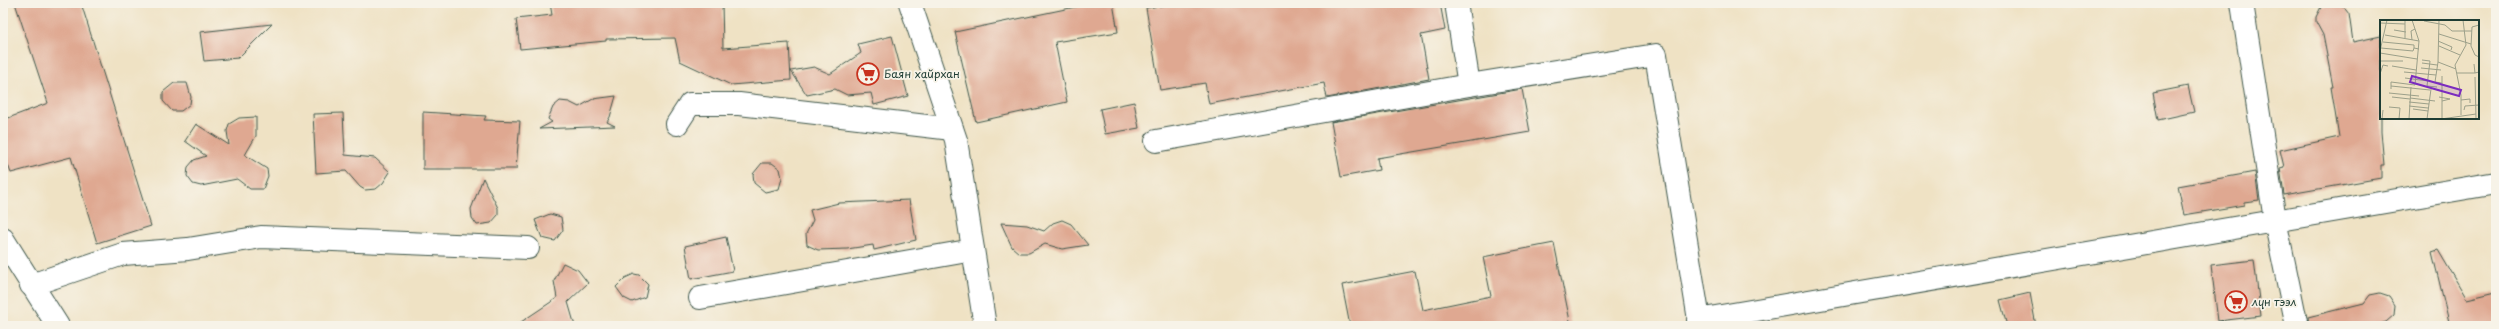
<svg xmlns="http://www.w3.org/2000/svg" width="2499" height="329" viewBox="0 0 2499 329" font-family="'Playpen Sans',sans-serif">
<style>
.building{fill:#dfa891}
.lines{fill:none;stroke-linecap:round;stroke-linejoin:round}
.minor-casing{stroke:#3e564a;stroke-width:24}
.minor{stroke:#fff;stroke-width:22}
.labels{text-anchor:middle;stroke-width:3.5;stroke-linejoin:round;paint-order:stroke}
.poi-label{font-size:11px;fill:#1f3d34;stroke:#f7f3e8;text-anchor:start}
.inset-road{fill:none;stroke:#9ca08a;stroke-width:1}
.view{fill:#7b2cbf;fill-opacity:0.15;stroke:#7b2cbf;stroke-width:2}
.inset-edge{fill:none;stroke:#1f3d34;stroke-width:2}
</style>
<rect width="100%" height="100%" fill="#f7f3e8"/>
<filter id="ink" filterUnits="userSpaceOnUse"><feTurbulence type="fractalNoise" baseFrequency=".025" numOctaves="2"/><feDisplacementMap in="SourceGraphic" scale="8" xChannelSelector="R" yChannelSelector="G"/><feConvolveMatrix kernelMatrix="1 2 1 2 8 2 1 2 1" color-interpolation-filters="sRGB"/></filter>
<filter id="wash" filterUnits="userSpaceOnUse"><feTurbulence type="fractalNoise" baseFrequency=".012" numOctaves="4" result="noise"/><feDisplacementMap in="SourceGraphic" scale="16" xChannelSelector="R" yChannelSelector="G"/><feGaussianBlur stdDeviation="0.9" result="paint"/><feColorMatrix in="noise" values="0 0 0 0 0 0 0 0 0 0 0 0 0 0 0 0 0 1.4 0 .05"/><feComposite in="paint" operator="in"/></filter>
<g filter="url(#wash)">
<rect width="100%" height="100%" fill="#efe2c4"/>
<g id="blocks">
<g class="building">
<polygon points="15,3 81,3 151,226 97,243 71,157 11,173 3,152 3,120 48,103"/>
<polygon points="550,3 722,3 723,48 789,43 791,80 731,85 680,61 675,38 606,39 606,41 520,49 516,19 552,15"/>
<polygon points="1079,3 1113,3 1118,32 1055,42 1067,102 976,122 955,32 1080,6"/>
<polygon points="1182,3 1440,3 1445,30 1421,35 1429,79 1327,98 1324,83 1209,104 1205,83 1160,90 1146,8"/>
<polygon points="2334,3 2342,5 2349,14 2353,42 2381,36 2381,132 2384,165 2381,165 2381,178 2284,195 2280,168 2284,167 2280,150 2339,137 2331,87 2333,87 2323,35 2316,22 2316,17 2321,7"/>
<polygon points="272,24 238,58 204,61 200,32"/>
<polygon points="892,36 908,96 874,105 871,93 847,95 835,89 807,95 791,71 814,67 830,74 861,53 858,44"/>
<polygon points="174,83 187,83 191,97 190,104 181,111 172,111 163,101 163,92"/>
<polygon points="2188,86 2194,112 2158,120 2153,93"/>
<polygon points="1522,89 1530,132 1377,158 1379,170 1341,177 1331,122"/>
<polygon points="616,96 610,117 607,122 615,126 539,129 552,122 548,119 553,107 560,101 569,102 579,107 593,99"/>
<polygon points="1134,102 1139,128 1105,134 1100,109"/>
<polygon points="423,112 486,116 484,120 520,121 516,169 423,169"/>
<polygon points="343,113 345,155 375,158 390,172 383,183 376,189 365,190 360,187 346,171 316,173 313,114"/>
<polygon points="256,117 256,136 245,155 267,169 268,176 263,189 250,189 237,179 201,186 193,184 187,176 188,167 194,160 206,156 185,141 196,124 229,145 227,131 229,124 239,118"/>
<polygon points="762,163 772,163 780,169 782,178 779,189 765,192 754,183 753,174"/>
<polygon points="2255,172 2259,200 2244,202 2244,205 2184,215 2178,186"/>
<polygon points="483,178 498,208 498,215 491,223 477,225 472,218 471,209"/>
<polygon points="909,200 916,240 874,250 873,245 847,249 818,250 807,245 806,234 813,220 810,210 839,203"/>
<polygon points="550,214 561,217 563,230 555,241 542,238 535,220"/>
<polygon points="1062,220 1071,224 1088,245 1062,249 1045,244 1029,253 1019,253 1012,247 1001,223 1027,225 1044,231 1053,223"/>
<polygon points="726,237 733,271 691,279 685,246"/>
<polygon points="1554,243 1571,326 1350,326 1342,285 1415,271 1423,310 1491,296 1483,257"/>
<polygon points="2438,250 2467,299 2496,292 2496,326 2450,326 2432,252"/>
<polygon points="2254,260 2261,316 2218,321 2211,265"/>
<polygon points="563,263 578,270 588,283 568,302 575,326 515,326 557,298 554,281"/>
<polygon points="634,274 639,275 648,284 645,297 632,302 624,298 616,287 625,278"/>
<polygon points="2030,293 2036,326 2007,326 2000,300"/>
<polygon points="2380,293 2389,296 2395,305 2394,315 2386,322 2373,326 2309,326 2308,317 2364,303 2370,295"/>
</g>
</g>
</g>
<g filter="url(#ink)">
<use href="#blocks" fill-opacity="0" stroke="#3e564a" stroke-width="1"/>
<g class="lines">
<g class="minor-casing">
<g id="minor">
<polyline points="910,3 956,140 985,326"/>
<polyline points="1456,3 1469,85"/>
<polyline points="2242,3 2275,220 2297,326"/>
<polyline points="677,124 690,104 739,104 952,129"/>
<polyline points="1156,141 1469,85 1656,55 1700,326"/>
<polyline points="3,239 58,326"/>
<polyline points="31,285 123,254 188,249 261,237 528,248"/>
<polyline points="700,298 973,250"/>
<polyline points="1698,320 2496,183"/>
</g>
</g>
<use href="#minor" class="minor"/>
</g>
</g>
<defs>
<g id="supermarket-ring" transform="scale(1.15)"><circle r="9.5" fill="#f7f3e8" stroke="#c8321e" stroke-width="1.5"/><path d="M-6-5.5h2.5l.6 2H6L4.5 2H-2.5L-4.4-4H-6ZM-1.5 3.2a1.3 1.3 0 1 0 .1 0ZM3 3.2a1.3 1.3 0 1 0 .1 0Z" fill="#c8321e"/></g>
</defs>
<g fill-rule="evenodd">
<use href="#supermarket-ring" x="868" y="74"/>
<use href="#supermarket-ring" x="2236" y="302"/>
</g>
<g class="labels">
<g class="poi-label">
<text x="884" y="78">Баян хайрхан</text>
<text x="2252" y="306">лүн тээл</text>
</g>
</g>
<g transform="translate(2380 20)">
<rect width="99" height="99" fill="#efe2c4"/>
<path class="inset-road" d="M59,0L58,42L76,49M44,1L65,5L72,11H92M0,3L25,4M99,5L92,7L91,26L95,35L99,37M14,10L26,12M59,14L91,24M5,15L39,21M25,18V0M32,20L31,11L35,9M58,21L72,27L71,30M3,22L34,25V28L39,29M59,26L80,35M1,28L33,31L34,28M0,31L7,0M0,33L37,39M42,40L50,41L47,66L57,67M0,41H23M58,42L55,62L62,63M42,43L57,45M94,44L95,53L99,52M12,46L36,50M41,48L61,50M24,52L56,55M77,53H95M0,54L3,45L8,46M62,56V98M95,57L96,99M25,58L48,61M11,66L50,70M11,69V62L35,65L39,21L32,0M9,73L39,76M12,77L30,79M59,77L70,79L62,81M30,78L55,81M81,80L90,79V83M29,82L49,84M29,86L48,88M9,87L20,88L19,99M33,89L48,91M3,90L2,99H6M84,90L85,86L99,85M81,95V75L75,45L86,25L83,0M29,99L31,67M47,99L51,69M61,99L96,94"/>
<path class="view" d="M32,56L81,70L79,76L30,62Z"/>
<rect width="99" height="99" class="inset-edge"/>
</g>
<rect width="2499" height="329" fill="none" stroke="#f7f3e8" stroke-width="16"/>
</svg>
